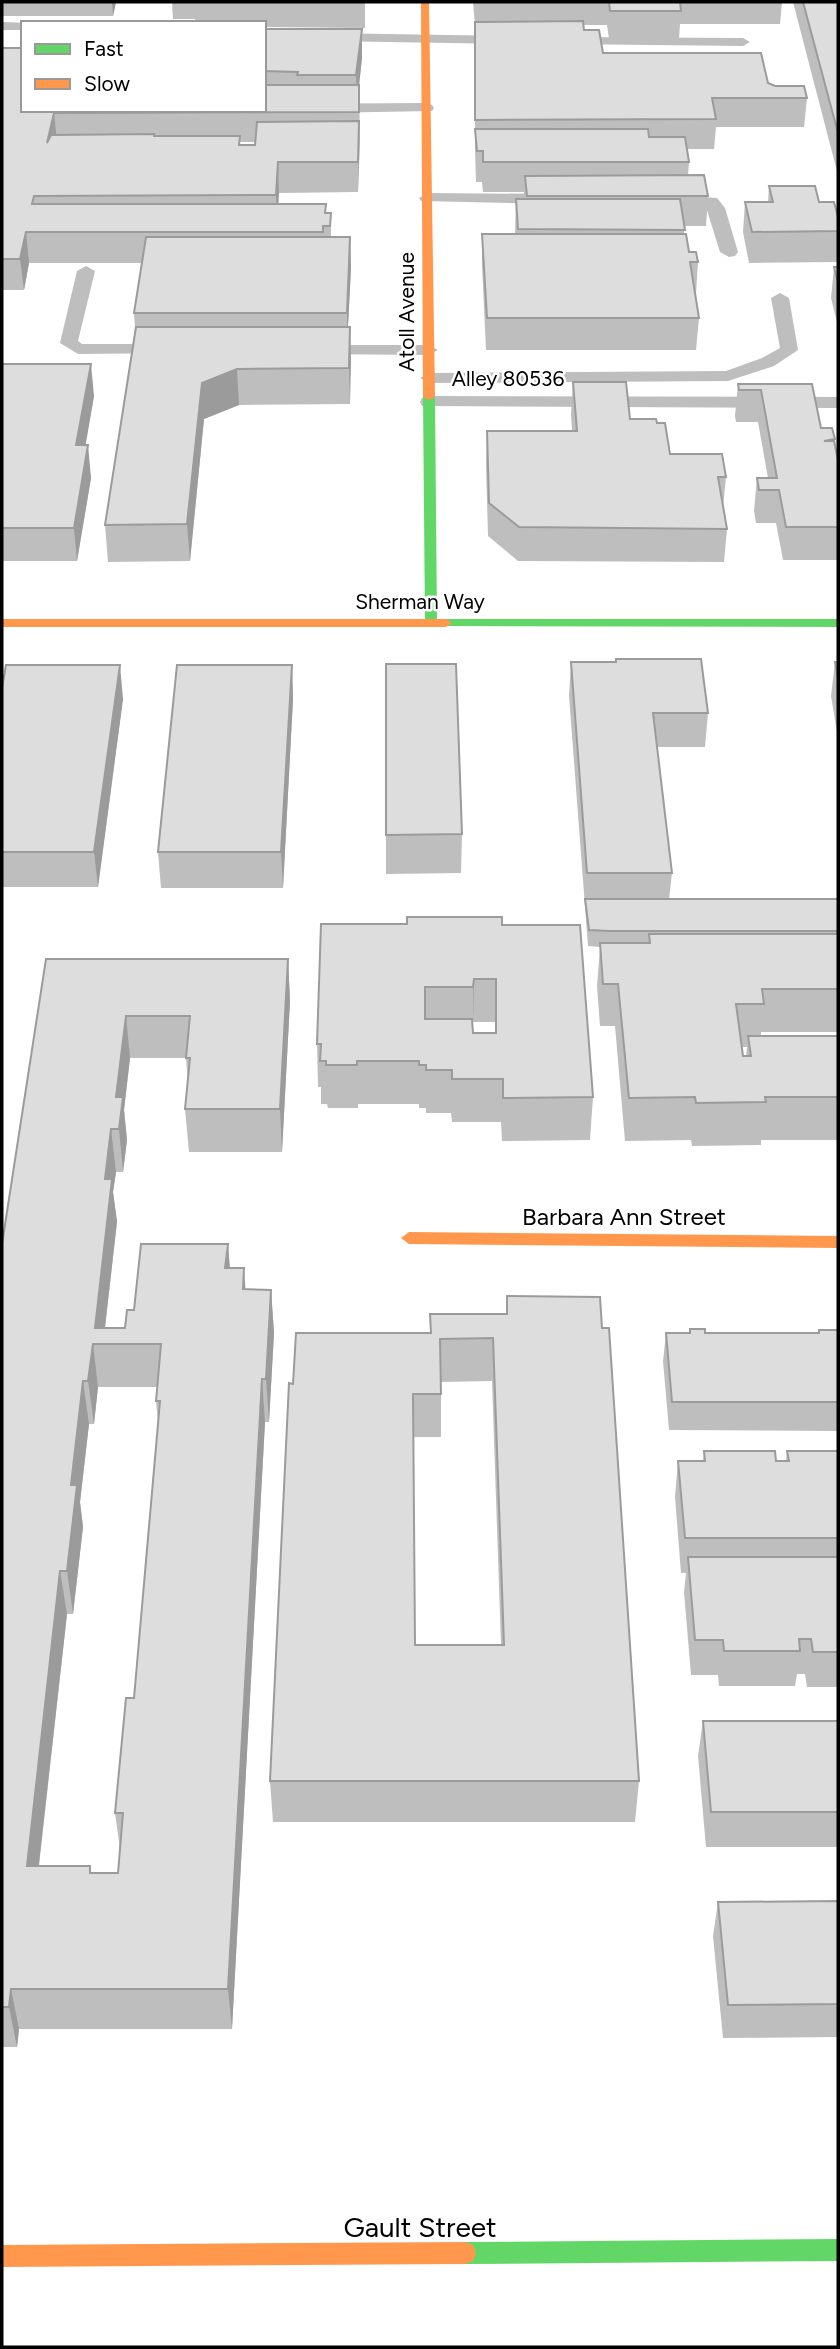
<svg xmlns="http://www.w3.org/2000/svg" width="840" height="2349" viewBox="0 0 840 2349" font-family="Figtree,sans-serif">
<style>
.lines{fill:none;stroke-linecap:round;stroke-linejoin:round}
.lane{fill:#bebebe;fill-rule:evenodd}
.fast{fill:#63d668;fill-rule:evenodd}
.slow{fill:#ff974d;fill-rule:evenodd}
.wall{fill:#bebebe;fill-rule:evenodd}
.shaded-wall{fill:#9b9b9b}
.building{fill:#ddd;stroke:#9b9b9b;stroke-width:2;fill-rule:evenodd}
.labels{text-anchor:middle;stroke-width:5;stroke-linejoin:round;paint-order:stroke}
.far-street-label{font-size:21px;fill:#000;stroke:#fff}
.street-label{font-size:24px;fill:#000;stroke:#fff}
.near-street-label{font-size:28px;fill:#000;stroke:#fff}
</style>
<rect width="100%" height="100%" fill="#fff"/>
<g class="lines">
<g class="lane">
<polygon points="2,22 28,23 23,23 23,30 2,30"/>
<polygon points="264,32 510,36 517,40 510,44 264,40"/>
<polygon points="566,37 743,38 750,42 743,46 561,44 559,41 561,38"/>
<polygon points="426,103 432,105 434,108 432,111 264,114 257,110 264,110 264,104"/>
<polygon points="427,193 558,194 566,199 558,204 421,201 419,198"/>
<polygon points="674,195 717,198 725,208 738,252 735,256 729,257 720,252 706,207 668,204 666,200 668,196"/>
<polygon points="86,266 95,271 78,341 82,344 168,344 174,345 177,349 174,353 78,354 60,343 77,271"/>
<polygon points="780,293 789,298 798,350 774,366 728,381 429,383 420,378 429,373 726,371 762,358 780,348 771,298"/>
<polygon points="315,345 429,345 438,350 429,355 309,354 306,350"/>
<polygon points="429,396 838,397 838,408 422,406 420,402 422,398"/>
</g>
<g class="fast">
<polygon points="429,394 435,397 437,623 431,627 425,623 423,397"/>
<polygon points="446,619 838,619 838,627 442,626 440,623"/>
<polygon points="838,2239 838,2261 465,2264 457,2261 454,2253 457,2245 465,2242"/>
</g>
<g class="slow">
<polygon points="421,2 429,2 435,397 429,400 423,397"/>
<polygon points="2,619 446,619 452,623 446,627 2,627"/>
<polygon points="409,1232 838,1236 838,1248 409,1244 401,1238"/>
<polygon points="465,2242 473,2245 476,2253 473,2261 465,2264 2,2267 2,2245"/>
</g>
</g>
<g class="wall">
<polygon points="2,2 116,2 113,16 2,16"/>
<polygon points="172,2 365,2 365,28 264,27 264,23 195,23 195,19 173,19"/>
<polygon points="473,2 782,2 780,24 680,24 679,39 609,39 607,25 583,25 584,30 603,53 768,83 807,98 804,127 716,127 714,149 687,149 689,162 688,175 708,196 706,226 684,226 684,234 689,252 698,262 696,294 695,294 699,318 696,350 486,350 482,265 482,234 515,234 516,199 524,199 524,192 483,192 482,182 476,182 475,149 475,25"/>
<polygon points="793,2 838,2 838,175"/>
<path d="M264,29H362V58L359,85L360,141L358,192L279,193L278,204H326V213H331V237H350L351,268L348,327H350V404L239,405L204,419L190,561L108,562L105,525L135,329L134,313L142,263H29L24,290H2V48L23,110H264ZM240,142H256L255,145H240Z"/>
<polygon points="769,186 819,202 838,217 838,262 749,263 743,232 745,202 768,202"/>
<polygon points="834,267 838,267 838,326 831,298"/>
<polygon points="2,364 94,396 85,445 91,478 77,561 2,561"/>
<polygon points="573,382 630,419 657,423 670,454 726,477 723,508 727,529 724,562 518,561 488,536 486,464 487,431 572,431 571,414"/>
<polygon points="738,384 812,384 821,428 835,439 838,460 838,560 783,560 776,523 756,523 754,511 757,478 768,478 758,422 736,422 735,416"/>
<path d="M571,662L708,713L705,747H657L672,873L669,899H838V1032H761V1036H838V1140H761V1145L692,1146L691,1140L625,1141L615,1026H600L597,986L600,947L588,946L569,696ZM742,1047H747L746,1056H743Z"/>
<polygon points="835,662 838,662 838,738 831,696"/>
<polygon points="292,665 293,699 283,888 161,888 158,852"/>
<polygon points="2,688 123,699 98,887 2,887"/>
<polygon points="462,834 461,873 386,874 386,835"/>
<path d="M502,925L593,1097L590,1140L502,1141L501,1122H452L451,1113H426V1108H419V1104H358V1108H328L327,1104H321V1087H318L317,1044ZM473,1022H495V1033H473Z"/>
<path d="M46,959H288L290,1001L282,1152H189L185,1109L188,1085L186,1058H130L124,1110L127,1140L123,1172H116L113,1192L117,1222L105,1328H125L134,1310L228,1244L230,1268L246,1290H271L274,1333L269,1422H265L232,2029H19L17,2047H2V1244ZM98,1387H157L156,1401L158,1423L134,1698L115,1813L120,1849L118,1873H91L90,1866H39L67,1614H73L83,1527L80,1502L89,1424H94Z"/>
<path d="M507,1296L639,1781L635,1822H273L270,1781L293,1384L430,1333L506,1314ZM492,1381L501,1645H415L413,1437H441V1382Z"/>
<polygon points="690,1329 705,1333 819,1333 819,1330 838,1330 838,1431 669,1430 663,1361 666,1333 689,1333"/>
<polygon points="704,1451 776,1461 786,1461 787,1451 838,1451 838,1687 807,1687 805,1674 797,1674 795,1686 719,1686 718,1675 691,1675 684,1592 686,1573 681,1573 675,1497 678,1461 703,1461"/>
<polygon points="703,1721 838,1721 838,1847 706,1847 698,1756"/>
<polygon points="838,1901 838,2037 723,2038 713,1936 718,1902"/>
</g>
<g class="shaded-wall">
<polygon points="112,2 116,2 113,16"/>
<polygon points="362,29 362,58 357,104 356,75"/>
<polygon points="54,113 57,142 47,143"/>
<polygon points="359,121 359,151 358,192 358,162"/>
<polygon points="278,162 279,193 277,226 276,195"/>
<polygon points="26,232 29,263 24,290 20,259"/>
<polygon points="350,237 351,268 347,345 347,313"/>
<polygon points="350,327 351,362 350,404 349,368"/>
<polygon points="91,364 94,396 80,478 76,445"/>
<polygon points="237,369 239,405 204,419 190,561 187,524 202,383"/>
<polygon points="88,445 91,478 77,561 74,528"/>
<polygon points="120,665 123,699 98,887 94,852"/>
<polygon points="292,665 293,699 283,888 281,852"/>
<polygon points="288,959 290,1001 282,1152 280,1109"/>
<polygon points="474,979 473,1022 473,1030 473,987"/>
<polygon points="126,1016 130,1058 124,1110 127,1140 123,1172 116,1097"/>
<polygon points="111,1129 116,1172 113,1192 117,1222 103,1344 95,1328 105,1179"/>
<polygon points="228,1244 231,1287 225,1268"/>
<polygon points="244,1268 247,1311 243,1289"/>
<polygon points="271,1290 274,1333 269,1422 266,1379"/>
<polygon points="93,1344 98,1387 94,1424 88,1381"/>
<polygon points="262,1379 265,1422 232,2029 228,1989"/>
<polygon points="83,1381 89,1424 80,1502 83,1527 73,1614 67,1571 71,1485"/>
<polygon points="60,1571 67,1614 34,1907 27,1866"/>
<polygon points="11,1989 19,2029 17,2047 9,2007"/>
</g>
<g class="building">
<polygon points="609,2 680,2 681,11 610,11"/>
<polygon points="803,2 838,2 838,133"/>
<polygon points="583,21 584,30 599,30 603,53 761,53 768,83 775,86 804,86 807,98 712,98 716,119 475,120 475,22"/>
<polygon points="264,29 362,29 356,75 297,75 298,72 264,71"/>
<polygon points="2,48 23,48 23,110 264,110 264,85 359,85 359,112 54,113 47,143 51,135 154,134 154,136 240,136 239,145 255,145 257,122 359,121 358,162 278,162 276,195 34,196 32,204 326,204 325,213 331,213 330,226 323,226 323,232 26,232 20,259 2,259"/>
<polygon points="475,129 648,129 649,137 685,137 689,162 483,162 483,151 477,151"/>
<polygon points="704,175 708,196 527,196 525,176"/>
<polygon points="769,186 815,186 819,202 834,202 838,217 838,231 752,232 745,202 773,202"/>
<polygon points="516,199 680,199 685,230 518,229"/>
<polygon points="482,234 686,234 689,252 696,252 698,262 690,262 699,318 487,318"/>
<polygon points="146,237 350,237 347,313 134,313"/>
<polygon points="834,267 838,267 838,282"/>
<polygon points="136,327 350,327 349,368 237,369 202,383 187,524 105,525"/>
<polygon points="2,364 91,364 76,445 88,445 74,528 2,528"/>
<polygon points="573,382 626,382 630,419 656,419 657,423 665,423 670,454 722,454 726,477 718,477 727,529 519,527 489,503 487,431 577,431"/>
<polygon points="738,384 812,384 821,428 832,428 835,439 824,441 834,441 838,460 838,527 786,527 779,490 759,490 757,478 777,478 761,390 739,390"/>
<polygon points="616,659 701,659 708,713 653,713 672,873 587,873 571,662 616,662"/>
<polygon points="835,662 838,662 838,679"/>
<polygon points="386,664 456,664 462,834 386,835"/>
<polygon points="6,665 120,665 94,852 2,852 2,688"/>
<polygon points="177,665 292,665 281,852 158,852"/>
<polygon points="585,899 838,899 838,931 609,931 589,930"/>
<path d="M407,917H502V925H580L593,1097L503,1098V1079H452V1070H426V1065H419V1061H357V1065H326V1061H320L321,1044H317L321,924H407ZM474,979H496V1033H473L472,1019H425V987H473Z"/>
<polygon points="649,934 838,934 838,989 762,989 764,1004 736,1004 743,1056 751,1056 748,1036 838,1036 838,1097 765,1097 766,1102 696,1103 695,1097 629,1098 618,984 603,984 600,943 650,943"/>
<path d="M46,959H288L280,1109H185L190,1058H186L190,1016H126L116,1097H123L119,1129H111L105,1179H112L95,1328H125L127,1310H134L141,1244H228L225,1268H244L243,1289L271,1290L266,1379H262L228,1989H11L9,2007H2V1244ZM93,1344H161L156,1401H160L134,1698H126L115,1813H123L118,1873H90V1866H27L60,1571H67L77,1485H71L83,1381H88Z"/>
<path d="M507,1296L600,1297L602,1328H609L639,1781H270L289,1383L293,1384L296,1333H431L430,1314H507ZM493,1338L504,1645H415L413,1394H441L440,1339Z"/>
<polygon points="690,1329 705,1329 705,1333 819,1333 819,1330 838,1330 838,1402 672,1402 666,1333 690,1333"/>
<polygon points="704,1451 775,1451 776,1461 789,1461 787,1451 838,1451 838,1538 685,1538 678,1461 705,1461"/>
<polygon points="688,1557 838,1557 838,1652 813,1652 811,1639 799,1639 800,1651 724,1651 723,1640 695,1640"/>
<polygon points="703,1721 838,1721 838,1812 711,1812"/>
<polygon points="838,1901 838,2004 728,2005 718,1902"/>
</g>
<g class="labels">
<g class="far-street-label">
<text transform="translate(407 312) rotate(-90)" y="7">Atoll Avenue</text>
<text x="508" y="386">Alley 80536</text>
<text x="420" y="609">Sherman Way</text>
</g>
<g class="street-label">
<text x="624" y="1225">Barbara Ann Street</text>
</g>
<g class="near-street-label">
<text x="420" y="2237">Gault Street</text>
</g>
</g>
<rect width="840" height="2349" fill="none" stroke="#000000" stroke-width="7"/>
<rect x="21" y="21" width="245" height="91" fill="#ffffff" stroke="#999999" stroke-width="2"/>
<rect x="35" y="44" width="35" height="10" fill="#63d668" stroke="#999999" stroke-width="2"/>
<text x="84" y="56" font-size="21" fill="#000000">Fast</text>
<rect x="35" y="79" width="35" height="10" fill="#ff974d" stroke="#999999" stroke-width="2"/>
<text x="84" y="91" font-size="21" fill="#000000">Slow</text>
</svg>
